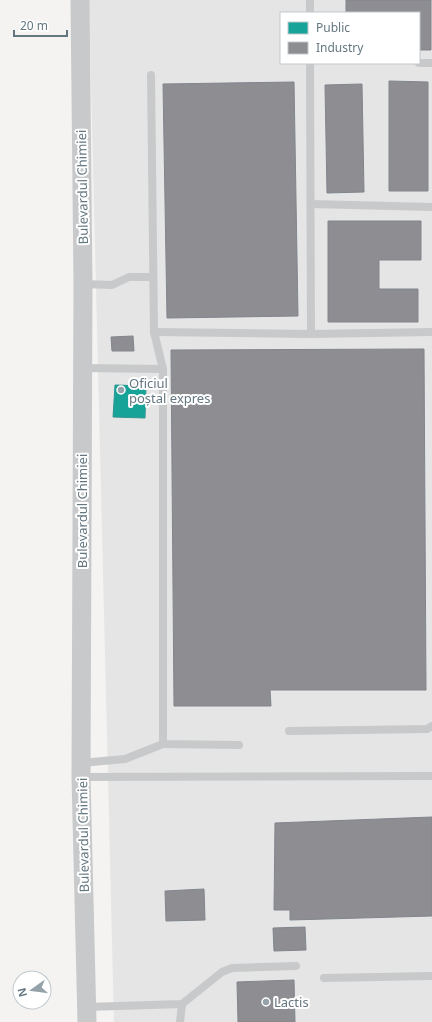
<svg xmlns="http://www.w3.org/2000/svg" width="432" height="1022" viewBox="0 0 432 1022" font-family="'Noto Sans',sans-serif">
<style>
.built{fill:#e4e5e4;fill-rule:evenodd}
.public{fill:#17a398;stroke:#2e9691}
.industry{fill:#8d8d92;stroke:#81868d}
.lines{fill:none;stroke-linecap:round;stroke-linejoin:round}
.service{stroke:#c8c9ca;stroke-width:8}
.tertiary{stroke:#c8c9ca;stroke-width:19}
.poi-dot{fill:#96a2a9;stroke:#fff;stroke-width:1.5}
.labels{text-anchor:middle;stroke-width:4;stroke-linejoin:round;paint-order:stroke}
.street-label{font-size:13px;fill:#647781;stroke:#fff}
.poi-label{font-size:13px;fill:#647781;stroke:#fff;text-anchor:start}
</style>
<rect width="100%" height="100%" fill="#f4f3f2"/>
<path class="built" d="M89,0H432V1022H114ZM281,13H419V63H281Z"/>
<polygon class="public" points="115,385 146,386 145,418 113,417"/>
<g class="industry">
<polygon points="346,0 431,0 431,50 419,50 419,13 346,13"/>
<polygon points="389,81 428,82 428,191 389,191"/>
<polygon points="294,82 298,316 167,318 163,84"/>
<polygon points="362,84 364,192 327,193 325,85"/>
<polygon points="328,221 421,221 421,260 379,260 379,289 418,289 418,322 328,322"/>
<polygon points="133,336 134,351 112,351 111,337"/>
<polygon points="424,349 426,690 270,690 271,706 174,706 171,350"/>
<polygon points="432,817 432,916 290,920 290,910 274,910 275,823"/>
<polygon points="204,889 205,920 166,921 165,891"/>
<polygon points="305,927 306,950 274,951 273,928"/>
<polygon points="294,980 295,1022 238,1022 237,982"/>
</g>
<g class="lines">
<g class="service">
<polyline points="310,0 310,13"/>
<polyline points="310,63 311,334"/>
<polyline points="419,63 432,63"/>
<polyline points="151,75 154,332 163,369 163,744 239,745"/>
<polyline points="311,204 432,207"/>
<polyline points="83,284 112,285 129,277 152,277"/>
<polyline points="154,332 311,334 432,332"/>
<polyline points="82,368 163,369"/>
<polyline points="289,731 427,729 432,726"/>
<polyline points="81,763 125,759 163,744"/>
<polyline points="81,777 432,776"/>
<polyline points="324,978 432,976"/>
<polyline points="87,1007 182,1004 222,972 232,968 296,966"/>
<polyline points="180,1022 182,1004"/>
</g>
<polyline class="tertiary" points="80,0 83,284 81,777 87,1022"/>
</g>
<g class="poi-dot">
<circle cx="121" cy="390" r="4"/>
<circle cx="266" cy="1002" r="4"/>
</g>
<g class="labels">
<g class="street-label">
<text transform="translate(82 187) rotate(-91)" y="5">Bulevardul Chimiei</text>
<text transform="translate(82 511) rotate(-90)" y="5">Bulevardul Chimiei</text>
<text transform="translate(83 835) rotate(-91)" y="5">Bulevardul Chimiei</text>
</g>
<g class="poi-label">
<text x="129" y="388">Oficiul<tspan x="129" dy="15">poștal expres</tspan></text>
<text x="274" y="1007">Lactis</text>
</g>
</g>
<rect x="280" y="12" width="140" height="52" fill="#ffffff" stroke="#c1c9cd"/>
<rect x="288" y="22" width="20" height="12" fill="#17a398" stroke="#c1c9cd"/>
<text x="316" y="32" font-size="12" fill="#647781">Public</text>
<rect x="288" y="42" width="20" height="12" fill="#8d8d92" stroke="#c1c9cd"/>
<text x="316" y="52" font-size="12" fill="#647781">Industry</text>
<g transform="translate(32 990) rotate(256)"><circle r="19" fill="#ffffff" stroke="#c1c9cd"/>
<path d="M0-3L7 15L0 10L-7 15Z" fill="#96a2a9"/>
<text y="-6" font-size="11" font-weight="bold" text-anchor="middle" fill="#647781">N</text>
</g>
<path d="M14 30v6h53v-6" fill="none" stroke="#647781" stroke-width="2"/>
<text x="20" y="30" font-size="12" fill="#647781" stroke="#ffffff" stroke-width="3" paint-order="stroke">20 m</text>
</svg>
